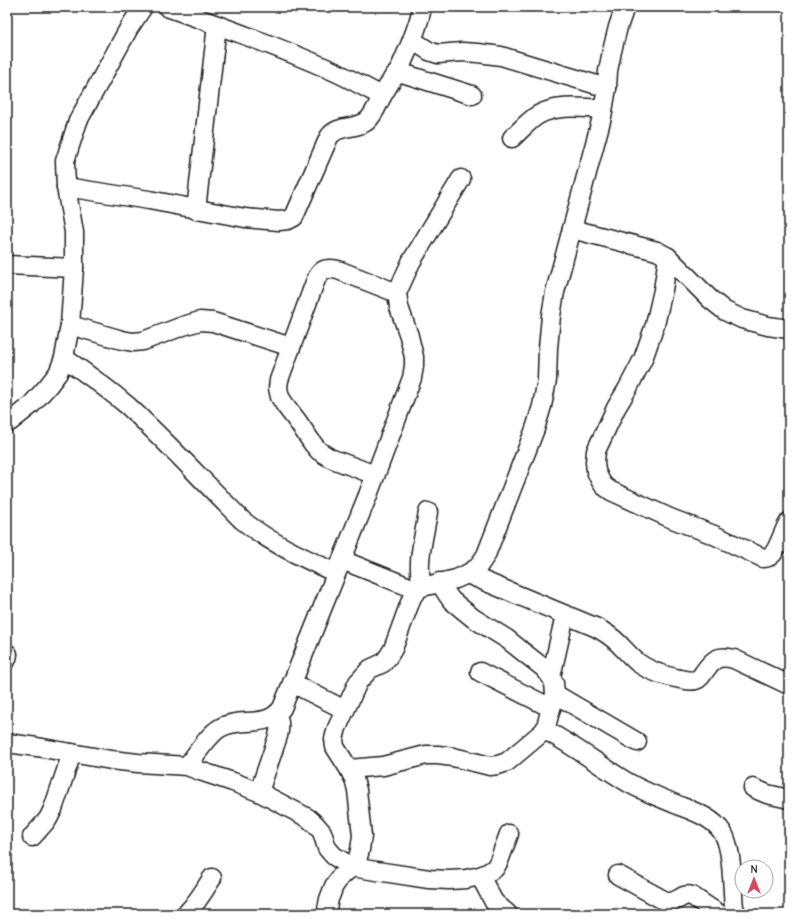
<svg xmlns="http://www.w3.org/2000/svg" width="796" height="921" viewBox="0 0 796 921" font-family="'Comic Neue',sans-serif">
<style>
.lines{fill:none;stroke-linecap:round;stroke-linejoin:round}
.minor-casing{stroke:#1c1c1c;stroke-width:21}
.minor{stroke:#fff;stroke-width:18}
</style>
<rect width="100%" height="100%" fill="#fff"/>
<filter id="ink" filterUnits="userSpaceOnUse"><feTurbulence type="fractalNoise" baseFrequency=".025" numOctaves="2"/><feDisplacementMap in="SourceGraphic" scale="8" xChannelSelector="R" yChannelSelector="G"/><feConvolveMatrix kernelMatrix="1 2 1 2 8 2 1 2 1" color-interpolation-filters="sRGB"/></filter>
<g filter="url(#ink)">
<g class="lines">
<g class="minor-casing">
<g id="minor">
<path d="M167,7C223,27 279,47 333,71C349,78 366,88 382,96L394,76L398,73H402L472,95"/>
<polyline points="412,40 429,51 438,54 462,52 478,53 501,56 607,88"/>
<path d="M398,73C407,51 418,30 422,7"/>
<path d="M512,138C520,131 528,121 538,115C557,104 583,108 603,109"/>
<path d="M66,187L149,200L245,218L279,221L288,220L294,217L329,137C338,124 356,130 367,121C374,115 378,104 382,96"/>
<polyline points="196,210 217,25"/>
<polyline points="572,229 657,251 668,257 710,299 725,311 742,319 768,326 789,329"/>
<path d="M668,257L663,290L655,325L643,359L628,388L616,408L596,451L595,462L596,471L600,480L604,486L611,491L670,518L714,535L763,558C766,558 767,558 770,556C778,552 783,530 789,522"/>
<polyline points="7,265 74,268"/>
<polyline points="70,325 122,340 133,342 143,341 183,326 200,321 213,322 291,347"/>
<path d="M64,358C86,373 108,389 128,406C167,442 204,482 242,520C270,543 304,558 336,573"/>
<polyline points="7,423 11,421 31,405 48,386 58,373 64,358 70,325 74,268 74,232 66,187 65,161 78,121 129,28 143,7"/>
<path d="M375,475L330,458L319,451L313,444L298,422L285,405L280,397L278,388L279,380L315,282C320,270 324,267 338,270L397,293"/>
<polyline points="342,560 417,590"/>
<path d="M467,574L595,627C603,631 611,636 618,643C624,649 630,656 637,662C650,672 665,676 680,679C686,680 693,682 698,679C701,677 702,675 704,672C713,659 718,655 734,659L789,685"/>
<path d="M422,587C416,562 424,537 428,512"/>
<polyline points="7,659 8,654"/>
<polyline points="480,672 551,708"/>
<polyline points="551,677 565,615"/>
<polyline points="292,683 345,710"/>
<polyline points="555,694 637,742"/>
<path d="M545,730C573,745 599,765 627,782C644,792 662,798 680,806C696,812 713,818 723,833C733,850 732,888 734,908L737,914"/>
<polyline points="7,743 37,747 111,760 138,763 187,766 200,771 233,782 259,792 308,818 316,825 322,832 327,848 334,856 352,867 370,870 429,879 449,880 466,879 480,876 489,872 495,868 499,861 509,834"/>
<path d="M187,766C196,755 208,735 220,728C240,716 266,730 282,708L368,495L412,378L414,366V357L409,336L399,307L397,293L411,262L461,179"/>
<polyline points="349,769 383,766 426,755 438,755 453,757 482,764 490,766 498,765 507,762 545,730 555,694 554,683 551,677 545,669 527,655 507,639 473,618 451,600 439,582"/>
<polyline points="753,788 767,794 789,799"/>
<path d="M259,792L278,736C280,728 280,723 277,714"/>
<polyline points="32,837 48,819 53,809 72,753"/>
<path d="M618,875L667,902C669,902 672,902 674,901C681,899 684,893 692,896L719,914"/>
<polyline points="480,876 494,902 508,914"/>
<path d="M186,914C197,903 204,891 212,878"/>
<polyline points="326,914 329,899 334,886 341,876 352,867 357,861 360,850 362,836 357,790 354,779 349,769 335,747 334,739 337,728 358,682 370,669 383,663 388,657 393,649 412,597 417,590 422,587 456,579 467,574 478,567 486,555 535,429 542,406 547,380 548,348 551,316 555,292 602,117 607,88 608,71 612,51 618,27 625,7"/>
</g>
</g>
<use href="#minor" class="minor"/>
</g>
</g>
<rect width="796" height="921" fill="none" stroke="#fff" stroke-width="24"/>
<rect x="12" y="12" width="772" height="897" fill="none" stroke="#1c1c1c" stroke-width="1.5" filter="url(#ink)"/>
<g transform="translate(754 879)"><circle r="19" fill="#ffffff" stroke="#a4a4a4"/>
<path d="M0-3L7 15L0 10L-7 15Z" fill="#d1495b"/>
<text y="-6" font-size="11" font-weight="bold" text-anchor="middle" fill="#1c1c1c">N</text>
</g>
</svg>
